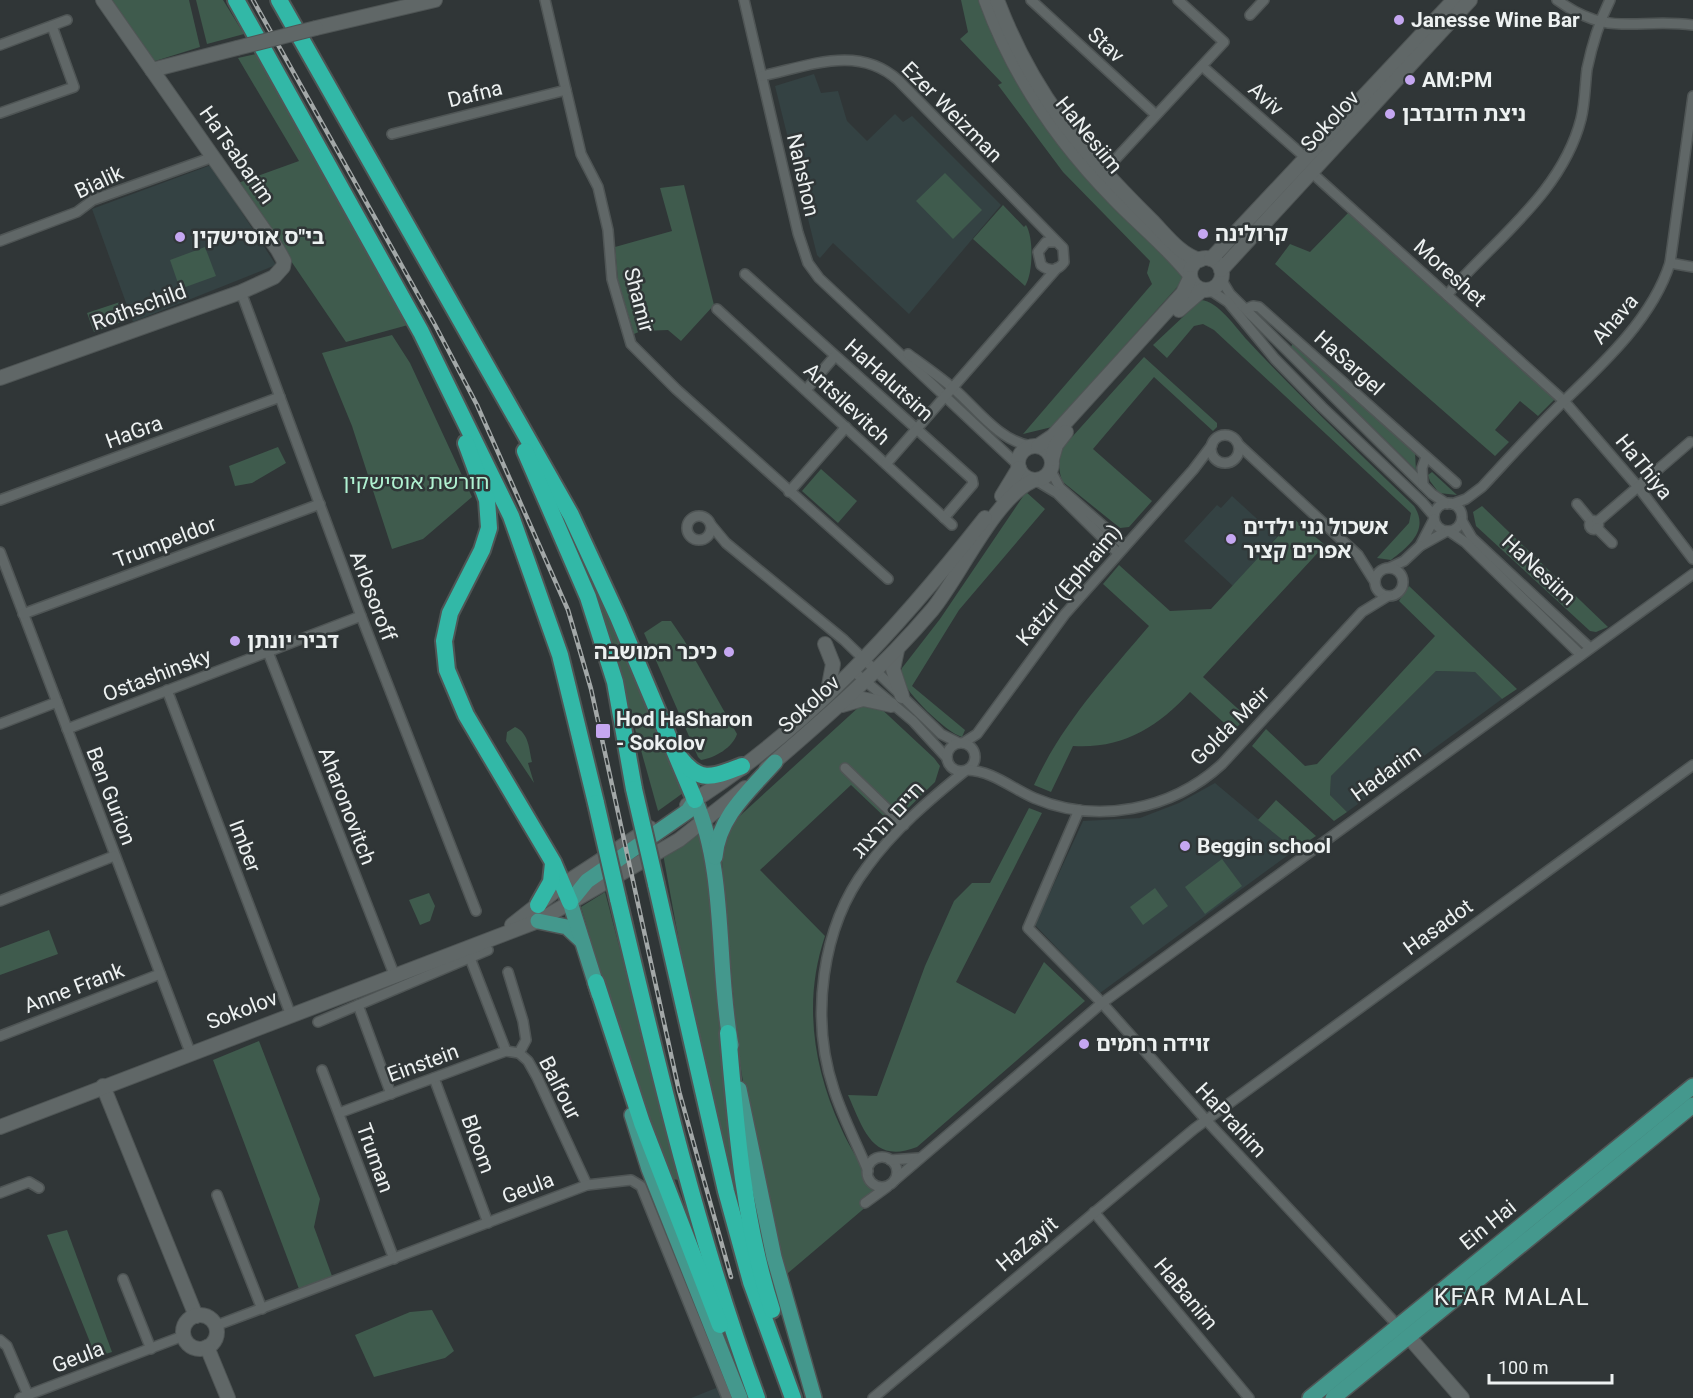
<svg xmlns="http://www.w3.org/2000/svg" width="1693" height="1398" viewBox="0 0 1693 1398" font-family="Roboto,'Noto Sans Hebrew',sans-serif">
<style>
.built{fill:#344243}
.green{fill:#3f5b4d}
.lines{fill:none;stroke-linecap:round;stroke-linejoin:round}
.street-casing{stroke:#4f5555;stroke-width:12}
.secondary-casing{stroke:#4f5555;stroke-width:16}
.primary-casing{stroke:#4f5555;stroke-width:18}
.highway-casing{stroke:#4f5555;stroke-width:20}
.street{stroke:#606767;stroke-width:9}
.secondary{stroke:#606767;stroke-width:14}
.primary{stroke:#44988d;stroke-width:15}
.highway{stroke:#32b8a7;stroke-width:16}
.rail-casing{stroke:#a3a8a8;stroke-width:4.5}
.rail{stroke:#303637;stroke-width:2;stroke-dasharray:7;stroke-linecap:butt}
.secondary-bridge-casing{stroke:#4f5555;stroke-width:16;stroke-linecap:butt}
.highway-bridge-casing{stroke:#4f5555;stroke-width:20;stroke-linecap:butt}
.secondary-bridge{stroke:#606767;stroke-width:14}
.highway-bridge{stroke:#32b8a7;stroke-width:16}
.poi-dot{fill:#c5a7f1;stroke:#303637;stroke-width:2}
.labels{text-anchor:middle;stroke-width:5;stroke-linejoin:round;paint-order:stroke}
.poi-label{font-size:21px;font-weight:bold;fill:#edf1f1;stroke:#303637;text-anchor:start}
.street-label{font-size:21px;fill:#edf1f1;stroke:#303637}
.park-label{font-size:21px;fill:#b0f1d1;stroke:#303637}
.quarter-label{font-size:24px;letter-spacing:1.5px;fill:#edf1f1;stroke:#303637}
</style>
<rect width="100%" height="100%" fill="#303637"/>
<g class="built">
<polygon points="814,74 821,93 838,91 847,121 867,141 895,114 903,122 912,116 1001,205 909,314 833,243 820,258 817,255 775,86"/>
<polygon points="211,165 276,265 133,322 92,209"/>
<polygon points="1232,496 1277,537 1233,586 1184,541 1217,505 1221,508"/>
<polygon points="1436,671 1475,672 1502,699 1347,812 1330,795 1331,776"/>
<polygon points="1215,783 1295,850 1100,993 1035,925 1083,821 1140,818 1179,803"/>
<polygon points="721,1386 725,1398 691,1398"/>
</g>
<g class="green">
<polygon points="108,0 189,0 200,47 152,62"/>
<polygon points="196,0 223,0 244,34 207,44"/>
<polygon points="961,0 983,0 1003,49 1183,276 1179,285 1052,427 1023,434 1152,284 1147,273 1150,261 1063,172 998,85 1002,83 960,39 968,32"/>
<polygon points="256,54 408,325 346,342 238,183 299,161 238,58"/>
<polygon points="945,173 982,210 953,239 916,201"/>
<polygon points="684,185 714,305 681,341 668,330 641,331 634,334 618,280 615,247 672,231 660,188"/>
<path d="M1003,205L1024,227L1026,225C1034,238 1033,274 1025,286L973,239Z"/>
<polygon points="1349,212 1555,399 1538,416 1520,401 1495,430 1509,442 1495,456 1275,264 1290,244 1310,252"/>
<polygon points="205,247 216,276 180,289 170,260"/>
<path d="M1201,300C1218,301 1236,328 1248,341C1301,398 1358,452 1414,506C1429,529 1411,545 1391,560L1377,558L1409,523L1411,513L1214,330L1203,324L1194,326L1167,358L1153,345Z"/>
<polygon points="120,302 127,320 94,332 87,313"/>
<polygon points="392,335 410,363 472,497 423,539 392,549 352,426 322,353"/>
<polygon points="1293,343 1415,453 1416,470 1291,347"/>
<path d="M1144,357L1217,423V427L1213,431L1154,377L1093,449L1152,501L1129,527L1120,528L1063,482C1058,472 1058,458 1063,447Z"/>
<polygon points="278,447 286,463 252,483 235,486 229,466"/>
<polygon points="821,469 857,501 838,523 802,491"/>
<polygon points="1432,472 1457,495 1439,493 1430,481 1428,475"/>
<path d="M1026,492L1045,509L959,610L912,686L965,730L962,737C944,731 908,694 900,677L902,668L940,619Z"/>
<polygon points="1482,506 1608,627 1596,632 1590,631 1476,526 1473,512"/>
<path d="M1294,519L1325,545L1203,677L1247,717L1233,731L1190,692C1157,728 1122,749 1073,746L1051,792L1034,785C1063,722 1105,678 1149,626L1103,584L1119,565L1170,611L1211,609Z"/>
<polygon points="1409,586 1517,689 1502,699 1475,672 1436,671 1331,776 1330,795 1347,812 1334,821 1252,746 1266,729 1305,766 1317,764 1435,636 1399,601"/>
<polygon points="596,589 683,793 658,811"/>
<path d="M662,621H671L684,640L737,734C733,747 715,758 701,760L698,757L644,633Z"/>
<path d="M875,703L934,758L940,766L935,782L892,824L851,785L760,870L825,936C803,1001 813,1067 841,1128C849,1147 862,1165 871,1184L887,1189L781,1279L762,1198L738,1051L722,862L723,840L732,823L860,706Z"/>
<path d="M515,727C529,733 529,749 532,762L528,763L534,783L506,741L507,732Z"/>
<polygon points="1276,800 1316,836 1295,850 1258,820"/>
<path d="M1029,808L1042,813L956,982L1015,1014L1044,962L1085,1001L917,1147C872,1165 863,1128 848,1095L877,1096L925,966L954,901L972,883H990Z"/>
<polygon points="698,830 709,873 740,1202 734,1202 698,1045 663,854"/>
<polygon points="1222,859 1242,886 1205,914 1185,887"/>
<polygon points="1155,888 1168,906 1143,925 1130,907"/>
<polygon points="605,892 680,1180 671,1179 629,1070 581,907"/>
<polygon points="429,893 435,906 430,921 420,925 409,900"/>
<polygon points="49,930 58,954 0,975 0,948"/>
<polygon points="259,1041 320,1199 314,1227 332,1276 299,1289 213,1060"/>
<polygon points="67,1230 112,1352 96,1357 47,1235"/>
<polygon points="432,1310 454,1351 445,1358 374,1377 355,1335 410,1312"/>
</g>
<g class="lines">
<g class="street-casing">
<g id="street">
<polyline points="545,0 581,154 598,187 608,230 612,279 631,344 676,389 888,579"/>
<polyline points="744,0 798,233 808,263 819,278 1018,465"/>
<polyline points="1031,0 1156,115"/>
<path d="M1557,0C1610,39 1637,17 1693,25"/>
<polyline points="1250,15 1264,0"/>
<polyline points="0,45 67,20"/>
<polyline points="1202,66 1307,159"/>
<path d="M762,76C809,66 858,44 898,80L1063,248L1064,262C1058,271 1049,272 1041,265L1038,252L1046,242H1056"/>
<polyline points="0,113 74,87 52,26"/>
<polyline points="392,134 566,90"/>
<polyline points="1311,172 1564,401 1639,488 1693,559"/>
<polyline points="1111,179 1111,164 1224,42 1178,0"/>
<polyline points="0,241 77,212 93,200 213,157"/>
<polyline points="1670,263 1693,267"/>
<polyline points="745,274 972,479 973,484 944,518"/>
<polyline points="1221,279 1230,294 1432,494 1447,504"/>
<polyline points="1210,290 1228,302 1275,359 1322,407 1422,502 1434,516"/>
<polyline points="241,292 361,616 476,911"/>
<path d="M1447,295C1495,239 1562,193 1581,119C1585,103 1585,85 1587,69C1592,45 1599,22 1610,0"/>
<polyline points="717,309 952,525"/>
<polyline points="1246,309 1253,306 1259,307 1456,483"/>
<path d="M908,354C923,365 939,376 953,388C976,408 999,441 1031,446"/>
<polyline points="806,390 835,356"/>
<circle cx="1225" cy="449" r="14"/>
<polyline points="1239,445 1358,555 1375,582"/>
<polyline points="886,464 1057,268"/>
<polyline points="1051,471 1060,488 1125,545"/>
<polyline points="1037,481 1057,493 1118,553"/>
<polyline points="1423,485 1422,468 1426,457"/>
<polyline points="789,492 846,427"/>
<polyline points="0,500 280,397"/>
<circle cx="1448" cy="517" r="14"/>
<path d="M1452,504L1466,499L1482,487C1509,458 1536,428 1565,400C1605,362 1653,317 1670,263L1693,96"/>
<polyline points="1577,504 1591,521"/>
<circle cx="699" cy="528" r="12"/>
<polyline points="1434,519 1420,546 1447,531"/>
<circle cx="1594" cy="525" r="4.5"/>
<polyline points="1462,521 1472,538 1590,648"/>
<polyline points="1597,522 1690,442"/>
<polyline points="711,525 726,543 844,640 941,734 959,743"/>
<polyline points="1597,528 1612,543"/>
<polyline points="1449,531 1465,542 1581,655"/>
<polyline points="0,552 190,1052"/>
<polyline points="1389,568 1404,561 1420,546"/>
<circle cx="1389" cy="582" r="14"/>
<polyline points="23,614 320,504"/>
<polyline points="268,652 394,974"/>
<polyline points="852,670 913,721 947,758"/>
<polyline points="167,690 290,1013"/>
<polyline points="0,724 57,702"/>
<polyline points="67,729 361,616"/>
<polyline points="963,743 977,734 1065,614 1193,470 1212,445"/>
<circle cx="961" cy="757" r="14"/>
<polyline points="845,768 904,825"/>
<path d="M967,770C993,771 1011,788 1034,798C1097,825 1172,810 1222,764L1362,612L1388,596"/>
<polyline points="1079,810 1028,928 1102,1003 1207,1121 1400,1328"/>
<polyline points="0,901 114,856"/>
<polyline points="470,958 506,1051"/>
<polyline points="508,972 523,1021 526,1040 519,1053 528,1061 537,1077 587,1185"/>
<polyline points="358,1005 391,1094"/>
<polyline points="318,1022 488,950"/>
<polyline points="0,1036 160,974"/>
<polyline points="322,1070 394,1259"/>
<polyline points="434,1078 488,1223"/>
<polyline points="339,1113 506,1051 519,1053"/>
<circle cx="882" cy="1172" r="15"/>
<polyline points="890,1160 919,1158"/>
<path d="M868,1171C857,1144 843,1118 834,1090C810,1019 821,927 867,867C894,830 929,800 965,771"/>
<polyline points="895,1180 1102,1003 1693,574"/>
<polyline points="0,1193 29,1182 39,1188"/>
<polyline points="217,1195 262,1309"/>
<polyline points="865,1203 887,1187"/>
<polyline points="1094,1212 1249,1398"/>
<polyline points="123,1279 151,1349"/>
<polyline points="215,1326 587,1185 631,1180 641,1186 727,1398"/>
<polyline points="0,1340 7,1346 28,1395"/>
<polyline points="20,1398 183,1336"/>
<polyline points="873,1398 1194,1129 1693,765"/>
</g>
</g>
<g class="secondary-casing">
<g id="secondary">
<path d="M986,0C1014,77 1058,141 1115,199C1139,224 1168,247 1190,275"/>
<path d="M997,0C1032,93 1081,151 1151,220C1165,234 1180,255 1200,260"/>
<polyline points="316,28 435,0"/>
<polyline points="152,70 237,48"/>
<circle cx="1206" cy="274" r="16"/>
<polyline points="1211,259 1454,0"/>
<polyline points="1221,270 1470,0"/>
<polyline points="1179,310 1202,290"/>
<polyline points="0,378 241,292 274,277 283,267 284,261 278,250 103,0"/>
<circle cx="1035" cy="463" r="17"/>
<polyline points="1038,446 1053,436 1183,293 1190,278"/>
<polyline points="1052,459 1056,445 1066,432"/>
<polyline points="1002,496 1019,468"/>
<polyline points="825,644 833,664 828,691"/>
<polyline points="897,650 893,669 902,696"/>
<polyline points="842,705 863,699 891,705"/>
<path d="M766,769C824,719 882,669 932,610C960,576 994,499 1032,481"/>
<path d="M687,805C805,732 900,626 985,518"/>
<polyline points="512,925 564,884 650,828"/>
<polyline points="103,1086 196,1316"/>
<polyline points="0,1127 538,921 679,840 745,788"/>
<circle cx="200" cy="1332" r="17"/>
<polyline points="1408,1336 1462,1398"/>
<polyline points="207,1347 228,1398"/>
</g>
</g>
<g class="primary-casing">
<g id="primary">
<path d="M695,800C727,872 716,968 731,1045"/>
<path d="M715,857C718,817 750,790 775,762"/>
<polyline points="538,921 567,927 582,941"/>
<polyline points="599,994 570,902 587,881 688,811 695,800"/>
<polyline points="739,1089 774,1257 814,1398"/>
<polyline points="632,1115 649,1169 740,1398"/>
<polyline points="1310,1398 1693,1086"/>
<polyline points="1333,1398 1693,1105"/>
</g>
</g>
<g class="highway-casing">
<g id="highway">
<polyline points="236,0 421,332 511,516 560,655 596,803"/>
<polyline points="279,0 571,515 618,617 695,800"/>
<polyline points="466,443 487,500 489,528 482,550 450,613 444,641 447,670 466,715 553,862 570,902"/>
<polyline points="525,451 588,597 615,682 634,789"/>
<path d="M680,758C701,785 715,776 742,766"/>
<polyline points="656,884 726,1191 751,1282 793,1398"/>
<path d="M618,899C658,1068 697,1235 757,1398"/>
<polyline points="538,905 551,882 553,863"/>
<polyline points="596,982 642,1123 720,1325"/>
<path d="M728,1033C736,1126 743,1220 772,1310"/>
</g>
</g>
<use href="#street" class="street"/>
<use href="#secondary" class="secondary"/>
<use href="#primary" class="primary"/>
<use href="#highway" class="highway"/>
<g class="rail-casing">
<polyline id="rail" points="253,0 435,325 477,405 568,610 591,689 679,1091 731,1277"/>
</g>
<use href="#rail" class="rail"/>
<g class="secondary-bridge-casing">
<polyline id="secondary-bridge" points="237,48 316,28"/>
</g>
<g class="highway-bridge-casing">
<g id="highway-bridge">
<polyline points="634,789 656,884"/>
<polyline points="596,803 618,899"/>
</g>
</g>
<use href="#secondary-bridge" class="secondary-bridge"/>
<use href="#highway-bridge" class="highway-bridge"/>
</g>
<g class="poi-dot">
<circle cx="1399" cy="20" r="6"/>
<circle cx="1410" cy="80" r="6"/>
<circle cx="1390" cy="114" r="6"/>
<circle cx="1203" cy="234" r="6"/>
<circle cx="180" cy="237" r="6"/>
<circle cx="1231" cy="539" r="6"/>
<circle cx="235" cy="641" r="6"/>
<circle cx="729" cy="652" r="6"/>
<rect x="595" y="723" width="16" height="16" rx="3"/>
<circle cx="1185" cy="846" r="6"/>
<circle cx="1084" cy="1044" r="6"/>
</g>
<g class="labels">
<g class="poi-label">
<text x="1411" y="27">Janesse Wine Bar</text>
<text x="1422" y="87">AM:PM</text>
<text x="1402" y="121">ניצת הדובדבן</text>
<text x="1215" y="241">קרולינה</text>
<text x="192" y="244">בי"ס אוסישקין</text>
<text x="1243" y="534">אשכול גני ילדים<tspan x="1243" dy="24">אפרים קציר</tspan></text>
<text x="247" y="648">דביר יונתן</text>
<text x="717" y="659" text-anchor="end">כיכר המושבה</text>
<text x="616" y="726">Hod HaSharon<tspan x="616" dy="24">- Sokolov</tspan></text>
<text x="1197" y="853">Beggin school</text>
<text x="1096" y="1051">זוידה רחמים</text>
</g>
<g class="street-label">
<text transform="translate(1106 45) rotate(43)" y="7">Stav</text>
<text transform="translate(475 94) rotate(-14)" y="7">Dafna</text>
<text transform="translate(1266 99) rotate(42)" y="7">Aviv</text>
<text transform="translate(952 112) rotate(45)" y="7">Ezer Weizman</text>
<text transform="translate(1330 121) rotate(-47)" y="7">Sokolov</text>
<text transform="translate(1089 135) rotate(51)" y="7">HaNesiim</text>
<text transform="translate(237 155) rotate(55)" y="7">HaTsabarim</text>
<text transform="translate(803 175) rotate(77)" y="7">Nahshon</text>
<text transform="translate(99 182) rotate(-25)" y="7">Bialik</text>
<text transform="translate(1450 273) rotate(42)" y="7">Moreshet</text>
<text transform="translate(639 300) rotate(75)" y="7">Shamir</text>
<text transform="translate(139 307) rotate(-20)" y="7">Rothschild</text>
<text transform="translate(1615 319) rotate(-49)" y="7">Ahava</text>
<text transform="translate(1349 363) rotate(42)" y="7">HaSargel</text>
<text transform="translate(889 380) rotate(42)" y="7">HaHalutsim</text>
<text transform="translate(847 404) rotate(43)" y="7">Antsilevitch</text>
<text transform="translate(134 432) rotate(-20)" y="7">HaGra</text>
<text transform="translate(1644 467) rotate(51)" y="7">HaThiya</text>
<text transform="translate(165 542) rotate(-21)" y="7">Trumpeldor</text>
<text transform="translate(1539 570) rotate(43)" y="7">HaNesiim</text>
<text transform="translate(1069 585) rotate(-50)" y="7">Katzir (Ephraim)</text>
<text transform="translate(373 596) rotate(69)" y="7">Arlosoroff</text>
<text transform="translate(157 675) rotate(-21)" y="7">Ostashinsky</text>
<text transform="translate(809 704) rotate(-42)" y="7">Sokolov</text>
<text transform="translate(1230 726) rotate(-45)" y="7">Golda Meir</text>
<text transform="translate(1386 773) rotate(-36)" y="7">Hadarim</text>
<text transform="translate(111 796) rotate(69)" y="7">Ben Gurion</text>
<text transform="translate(347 806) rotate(69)" y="7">Aharonovitch</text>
<text transform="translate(888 820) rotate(-47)" y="7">חיים הרצוג</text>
<text transform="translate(245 846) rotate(69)" y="7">Imber</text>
<text transform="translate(1438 927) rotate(-36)" y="7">Hasadot</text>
<text transform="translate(74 988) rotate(-21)" y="7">Anne Frank</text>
<text transform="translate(242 1010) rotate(-21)" y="7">Sokolov</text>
<text transform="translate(423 1063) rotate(-20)" y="7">Einstein</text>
<text transform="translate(560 1088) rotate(63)" y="7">Balfour</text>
<text transform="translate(1231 1120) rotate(47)" y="7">HaPrahim</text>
<text transform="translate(478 1144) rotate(70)" y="7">Bloom</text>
<text transform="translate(375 1158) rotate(70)" y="7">Truman</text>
<text transform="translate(528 1188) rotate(-21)" y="7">Geula</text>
<text transform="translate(1488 1225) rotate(-39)" y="7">Ein Hai</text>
<text transform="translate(1027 1244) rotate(-40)" y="7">HaZayit</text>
<text transform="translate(1186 1294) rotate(50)" y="7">HaBanim</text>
<text transform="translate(78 1357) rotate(-21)" y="7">Geula</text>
</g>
<g class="park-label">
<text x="416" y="489">חורשת אוסישקין</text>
</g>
<g class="quarter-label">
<text x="1512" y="1305">KFAR MALAL</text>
</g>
</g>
<path d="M1489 1374v9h123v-9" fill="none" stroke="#edf1f1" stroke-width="3"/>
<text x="1498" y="1374" font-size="18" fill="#edf1f1" stroke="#303637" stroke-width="4.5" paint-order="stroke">100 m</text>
</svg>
